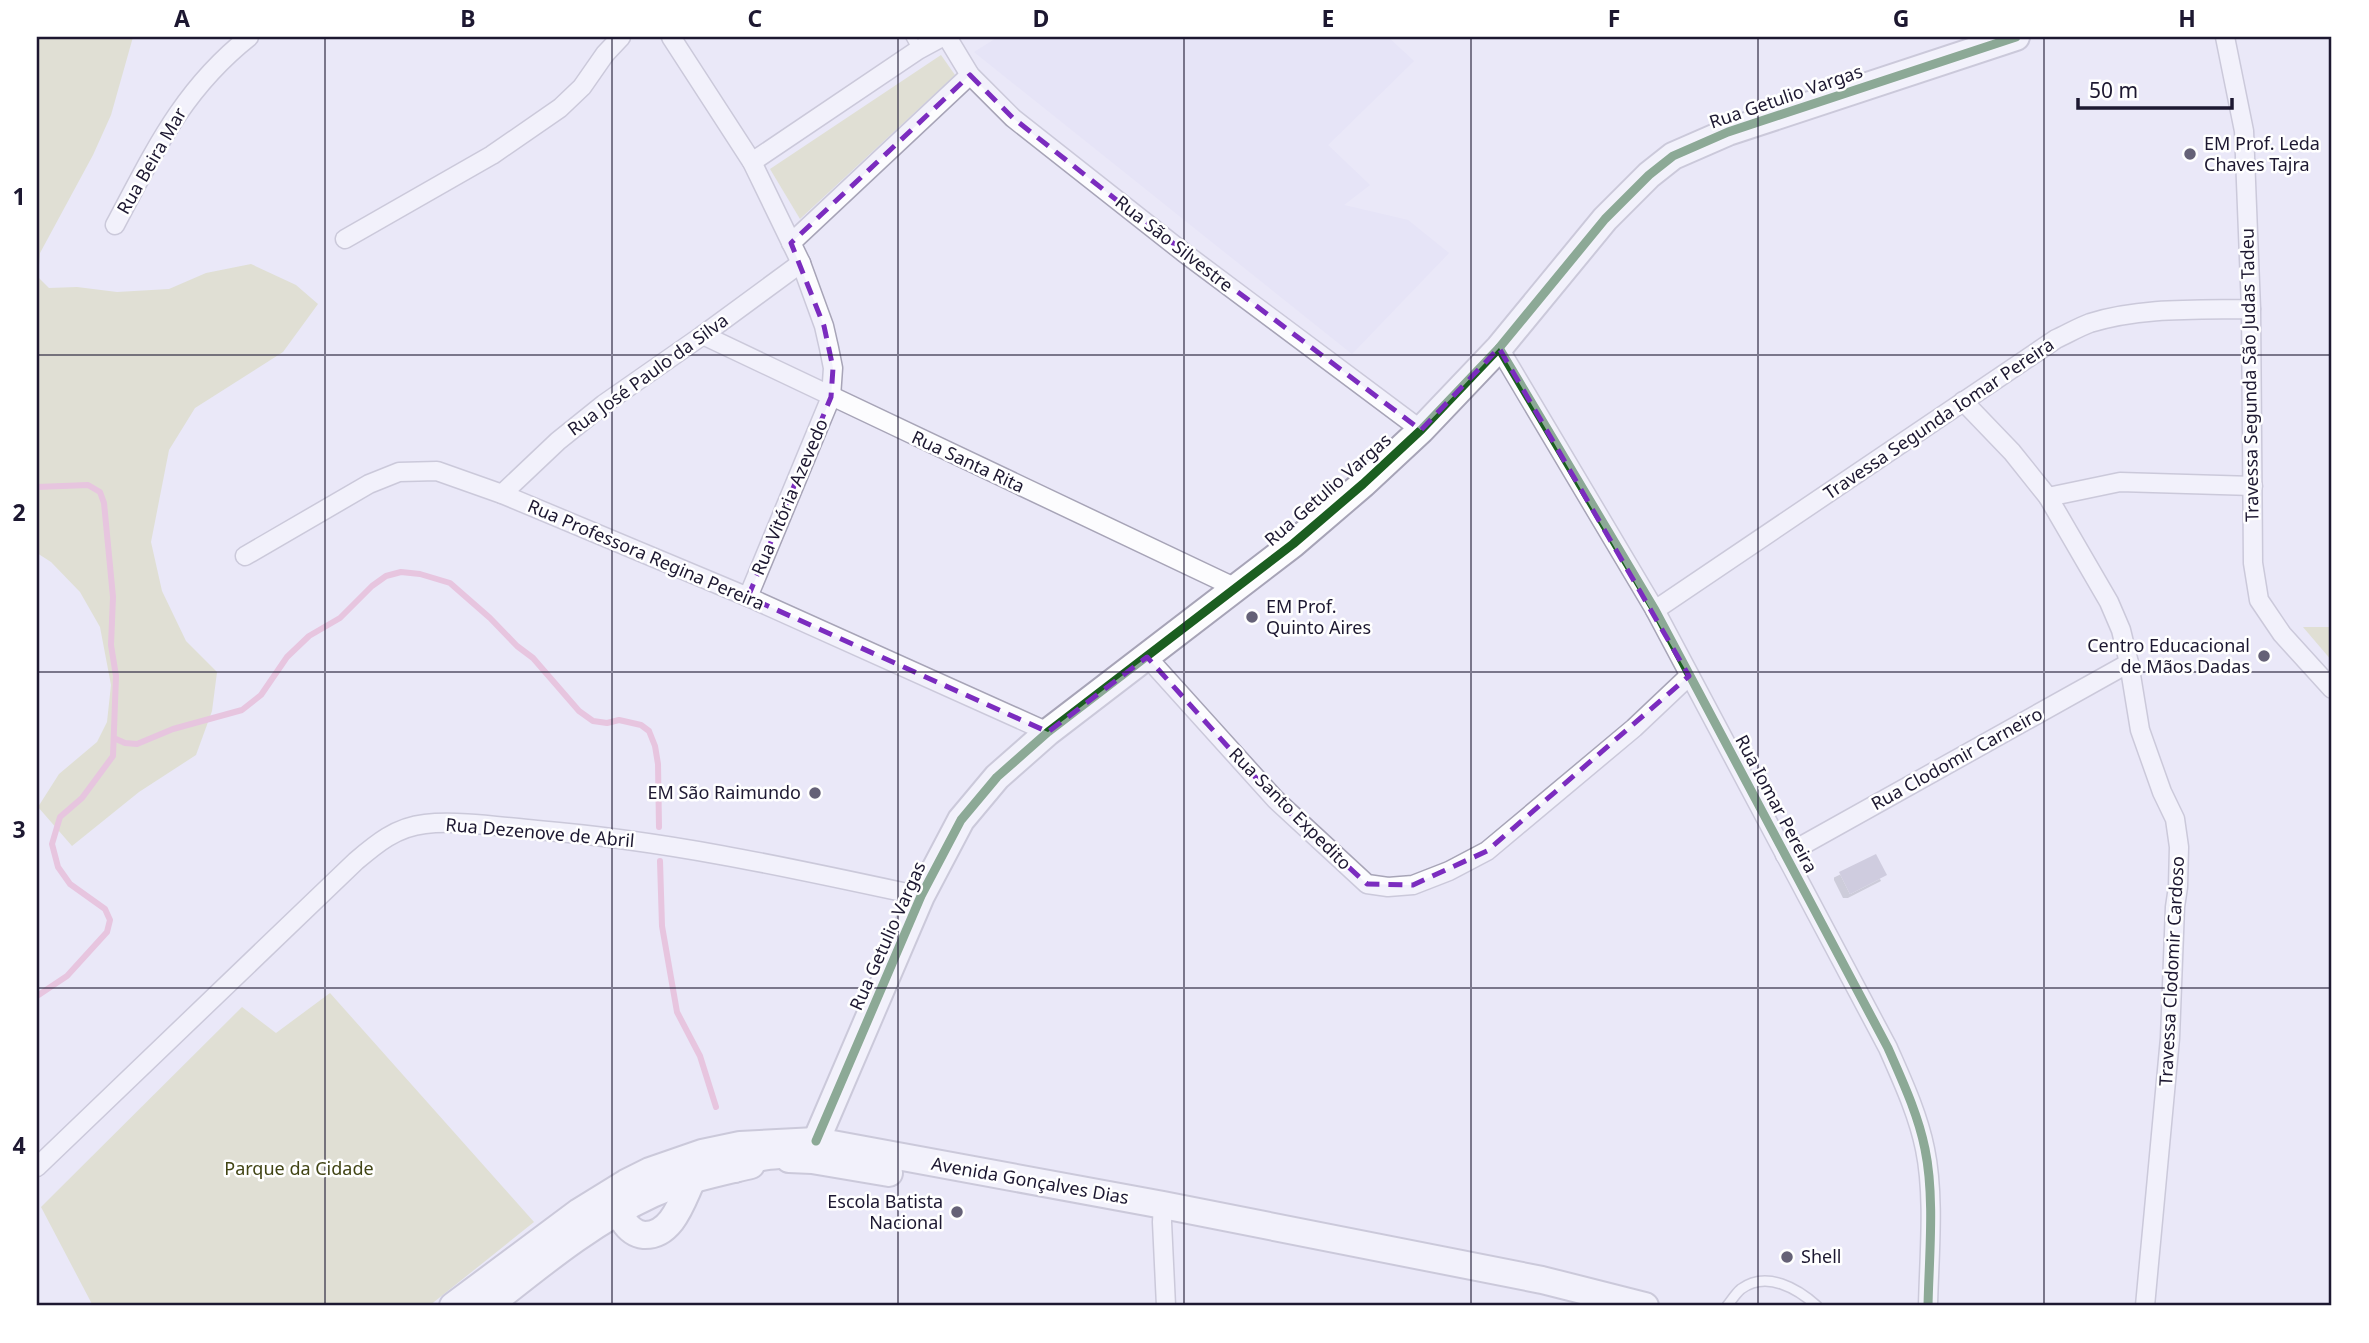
<svg xmlns="http://www.w3.org/2000/svg" width="2369" height="1343" viewBox="0 0 2369 1343" font-family="'Noto Sans',sans-serif">
<style>
.built{fill:#e2dff7}
.green{fill:#d4d6a8}
.lines{fill:none;stroke-linecap:round;stroke-linejoin:round}
.stream{stroke:#e49bc2;stroke-width:6}
.building{fill:#b0acc0;filter:url(#shadow)}
.lane-casing{stroke:#a7a4b7;stroke-width:12}
.street-casing{stroke:#a7a4b7;stroke-width:21}
.secondary-casing{stroke:#a7a4b7;stroke-width:30}
.lane{stroke:#fcfcfe;stroke-width:9}
.street{stroke:#fcfcfe;stroke-width:18}
.secondary{stroke:#fcfcfe;stroke-width:26}
.cycleway-casing{stroke:#fff;stroke-width:13}
.cycleway{stroke:#1b5e20;stroke-width:9}
.marked{fill:none;stroke:#7b2cbf;stroke-width:5;stroke-dasharray:14 9;stroke-linejoin:round}
.grid{fill:none;stroke:#1d1831;stroke-width:2;stroke-opacity:0.55}
.poi-dot{fill:#656177;stroke:#fff;stroke-width:2.5}
.labels{text-anchor:middle;stroke-width:5;stroke-linejoin:round;paint-order:stroke}
.street-label{font-size:18px;fill:#1d1831;stroke:#fff}
.poi-label{font-size:18px;fill:#1d1831;stroke:#fff;text-anchor:start}
.park-label{font-size:18px;fill:#424515;stroke:#fff}
.neatline{fill:none;stroke:#1d1831;stroke-width:2.5}
.grid-label{font-size:23px;text-anchor:middle;font-weight:bold;fill:#1d1831}
</style>
<defs>
<filter id="shadow"><feDropShadow dx="-6" dy="6" stdDeviation="0" flood-color="#0004"/></filter>
</defs>
<rect width="100%" height="100%" fill="#eae8f8"/>
<polygon class="built" points="998,37 1388,37 1414,61 1328,145 1370,185 1344,205 1408,220 1449,253 1352,354 974,52"/>
<g class="green">
<polygon points="37,37 133,37 111,115 93,155 40,253 38,277 49,288 77,287 117,292 169,289 206,273 251,264 296,285 318,304 283,352 195,408 169,450 151,542 162,591 186,641 217,672 212,711 196,755 139,792 72,846 38,807 59,774 97,742 107,722 111,685 100,627 80,592 51,562 37,553"/>
<polygon points="941,55 955,75 800,219 770,169"/>
<polygon points="2303,627 2332,627 2332,661"/>
<polygon points="330,993 534,1222 429,1306 93,1306 41,1207 242,1007 276,1033"/>
</g>
<g class="lines">
<g class="stream">
<polyline points="37,487 88,485 100,492 104,503 113,597 111,645 116,676 113,756 82,798 60,817 52,844 58,867 70,884 105,909 110,920 107,932 67,976 37,996"/>
<polyline points="116,739 125,743 137,744 173,729 242,710 261,695 287,657 309,636 340,618 372,586 386,576 401,572 420,574 450,583 490,618 517,646 533,658 579,711 593,721 607,723 619,720 641,725 649,731 655,746 658,764 659,827"/>
<polyline points="660,861 662,926 677,1012 700,1056 716,1107"/>
</g>
</g>
<polygon class="building" points="1876,854 1887,875 1850,894 1839,872"/>
<g class="lines">
<g class="lane-casing">
<g id="lane">
<polyline points="911,37 918,50"/>
<path d="M1727,1306C1731,1301 1736,1293 1741,1289C1767,1270 1798,1289 1817,1306"/>
</g>
</g>
<g class="street-casing">
<g id="street">
<polyline points="671,37 752,162 801,263 824,326 829,348 833,368 831,397 748,597"/>
<polyline points="947,37 970,75 1013,118 1183,252 1421,430"/>
<polyline points="2225,37 2244,131 2251,309 2253,563 2259,600 2282,634 2332,689"/>
<polyline points="752,162 918,50 942,37"/>
<path d="M115,225C154,152 182,90 249,37"/>
<polyline points="345,239 492,155 560,108 582,87 605,54 621,37"/>
<polyline points="791,243 970,75"/>
<polyline points="703,335 1234,587"/>
<path d="M1499,348L1655,610L1888,1048C1902,1080 1918,1114 1925,1149C1935,1197 1929,1257 1928,1306"/>
<polyline points="1963,401 2012,452 2048,497 2109,602 2121,630 2129,663 2140,730 2162,792 2175,819 2179,847 2178,887 2175,907 2170,1038 2145,1306"/>
<polyline points="502,494 558,441 604,404 703,335 801,263"/>
<polyline points="2048,497 2120,482 2253,486"/>
<polyline points="245,556 369,484 399,472 437,471 502,494 748,597 1048,732"/>
<path d="M1655,610L2056,339C2067,334 2079,327 2090,323C2142,307 2197,310 2251,309"/>
<polyline points="1147,657 1276,800 1367,884 1388,887 1413,885 1449,871 1487,851 1634,728 1689,676"/>
<polyline points="1785,855 2129,663"/>
<path d="M37,1167L356,861C376,844 396,827 425,824C457,820 503,827 537,830C669,841 791,868 921,896"/>
<polyline points="1163,1205 1162,1222 1166,1306"/>
</g>
</g>
<g class="secondary-casing">
<g id="secondary">
<polyline points="789,1159 812,1160 889,1173"/>
<path d="M735,1169C744,1164 752,1159 762,1157C781,1153 803,1158 816,1141L921,896L961,820L997,777L1048,732L1293,544L1363,484L1421,430L1499,348L1605,219L1649,175L1673,156L1728,132L2016,37"/>
<path d="M628,1194L625,1199L623,1220C628,1228 634,1234 644,1235C672,1236 682,1201 692,1180"/>
<polyline points="453,1306 579,1212 626,1183 650,1171 702,1153 740,1145 816,1141 1163,1205 1542,1280 1645,1306"/>
<path d="M488,1306C540,1265 591,1222 652,1194C683,1180 718,1173 751,1165"/>
</g>
</g>
<use href="#lane" class="lane"/>
<use href="#street" class="street"/>
<use href="#secondary" class="secondary"/>
<g class="cycleway-casing">
<g id="cycleway">
<path d="M1499,348L1655,610L1888,1048C1902,1080 1918,1114 1925,1149C1935,1197 1929,1257 1928,1306"/>
<polyline points="816,1141 921,896 961,820 997,777 1048,732 1293,544 1363,484 1421,430 1499,348 1605,219 1649,175 1673,156 1728,132 2016,37"/>
</g>
</g>
<use href="#cycleway" class="cycleway"/>
</g>
<path d="M0 0H2369V1343H0ZM970,75L1013,118L1133,213L1421,430L1499,348L1689,676L1487,851L1413,885L1367,884L1276,800L1147,657L1048,732L748,597L831,397L833,368L824,326L791,243Z" fill="#eae8f8" fill-opacity=".55" fill-rule="evenodd"/>
<path class="marked" d="M970,75L1013,118L1133,213L1421,430L1499,348L1689,676L1487,851L1413,885L1367,884L1276,800L1147,657L1048,732L748,597L831,397L833,368L824,326L791,243Z"/>
<path class="grid" d="M325,37V1306M612,37V1306M898,37V1306M1184,37V1306M1471,37V1306M1758,37V1306M2044,37V1306M37,355H2332M37,672H2332M37,988H2332"/>
<g class="poi-dot">
<circle cx="2190" cy="154" r="7"/>
<circle cx="1252" cy="617" r="7"/>
<circle cx="2264" cy="656" r="7"/>
<circle cx="815" cy="793" r="7"/>
<circle cx="957" cy="1212" r="7"/>
<circle cx="1787" cy="1257" r="7"/>
</g>
<g class="labels">
<g class="street-label">
<text transform="translate(1786 97) rotate(-19)" y="6">Rua Getulio Vargas</text>
<text transform="translate(152 161) rotate(-60)" y="6">Rua Beira Mar</text>
<text transform="translate(1174 244) rotate(38)" y="6">Rua São Silvestre</text>
<text transform="translate(648 375) rotate(-36)" y="6">Rua José Paulo da Silva</text>
<text transform="translate(2250 375) rotate(-91)" y="6">Travessa Segunda São Judas Tadeu</text>
<text transform="translate(1939 419) rotate(-34)" y="6">Travessa Segunda Iomar Pereira</text>
<text transform="translate(968 462) rotate(25)" y="6">Rua Santa Rita</text>
<text transform="translate(1328 490) rotate(-41)" y="6">Rua Getulio Vargas</text>
<text transform="translate(790 497) rotate(-67)" y="6">Rua Vitória Azevedo</text>
<text transform="translate(646 555) rotate(23)" y="6">Rua Professora Regina Pereira</text>
<text transform="translate(1957 759) rotate(-29)" y="6">Rua Clodomir Carneiro</text>
<text transform="translate(1776 804) rotate(62)" y="6">Rua Iomar Pereira</text>
<text transform="translate(1290 809) rotate(45)" y="6">Rua Santo Expedito</text>
<text transform="translate(540 833) rotate(5)" y="6">Rua Dezenove de Abril</text>
<text transform="translate(888 936) rotate(-66)" y="6">Rua Getulio Vargas</text>
<text transform="translate(2172 971) rotate(-87)" y="6">Travessa Clodomir Cardoso</text>
<text transform="translate(1030 1181) rotate(10)" y="6">Avenida Gonçalves Dias</text>
</g>
<g class="poi-label">
<text x="2204" y="150">EM Prof. Leda<tspan x="2204" dy="21">Chaves Tajra</tspan></text>
<text x="1266" y="613">EM Prof.<tspan x="1266" dy="21">Quinto Aires</tspan></text>
<text x="2250" y="652" text-anchor="end">Centro Educacional<tspan x="2250" dy="21">de Mãos Dadas</tspan></text>
<text x="801" y="799" text-anchor="end">EM São Raimundo</text>
<text x="943" y="1208" text-anchor="end">Escola Batista<tspan x="943" dy="21">Nacional</tspan></text>
<text x="1801" y="1263">Shell</text>
</g>
<g class="park-label">
<text x="299" y="1175">Parque da Cidade</text>
</g>
</g>
<rect width="2369" height="1343" fill="none" stroke="#ffffff" stroke-width="77"/>
<path d="M2078 98v10h154v-10" fill="none" stroke="#1d1831" stroke-width="3.5"/>
<text x="2089" y="98" font-size="21" fill="#1d1831" stroke="#ffffff" stroke-width="5" paint-order="stroke">50 m</text>
<rect x="38" y="38" width="2292" height="1266" class="neatline"/>
<g class="grid-label">
<text x="182" y="27">A</text>
<text x="468" y="27">B</text>
<text x="755" y="27">C</text>
<text x="1041" y="27">D</text>
<text x="1328" y="27">E</text>
<text x="1614" y="27">F</text>
<text x="1901" y="27">G</text>
<text x="2187" y="27">H</text>
<text x="19" y="205">1</text>
<text x="19" y="521">2</text>
<text x="19" y="838">3</text>
<text x="19" y="1154">4</text>
</g>
</svg>
